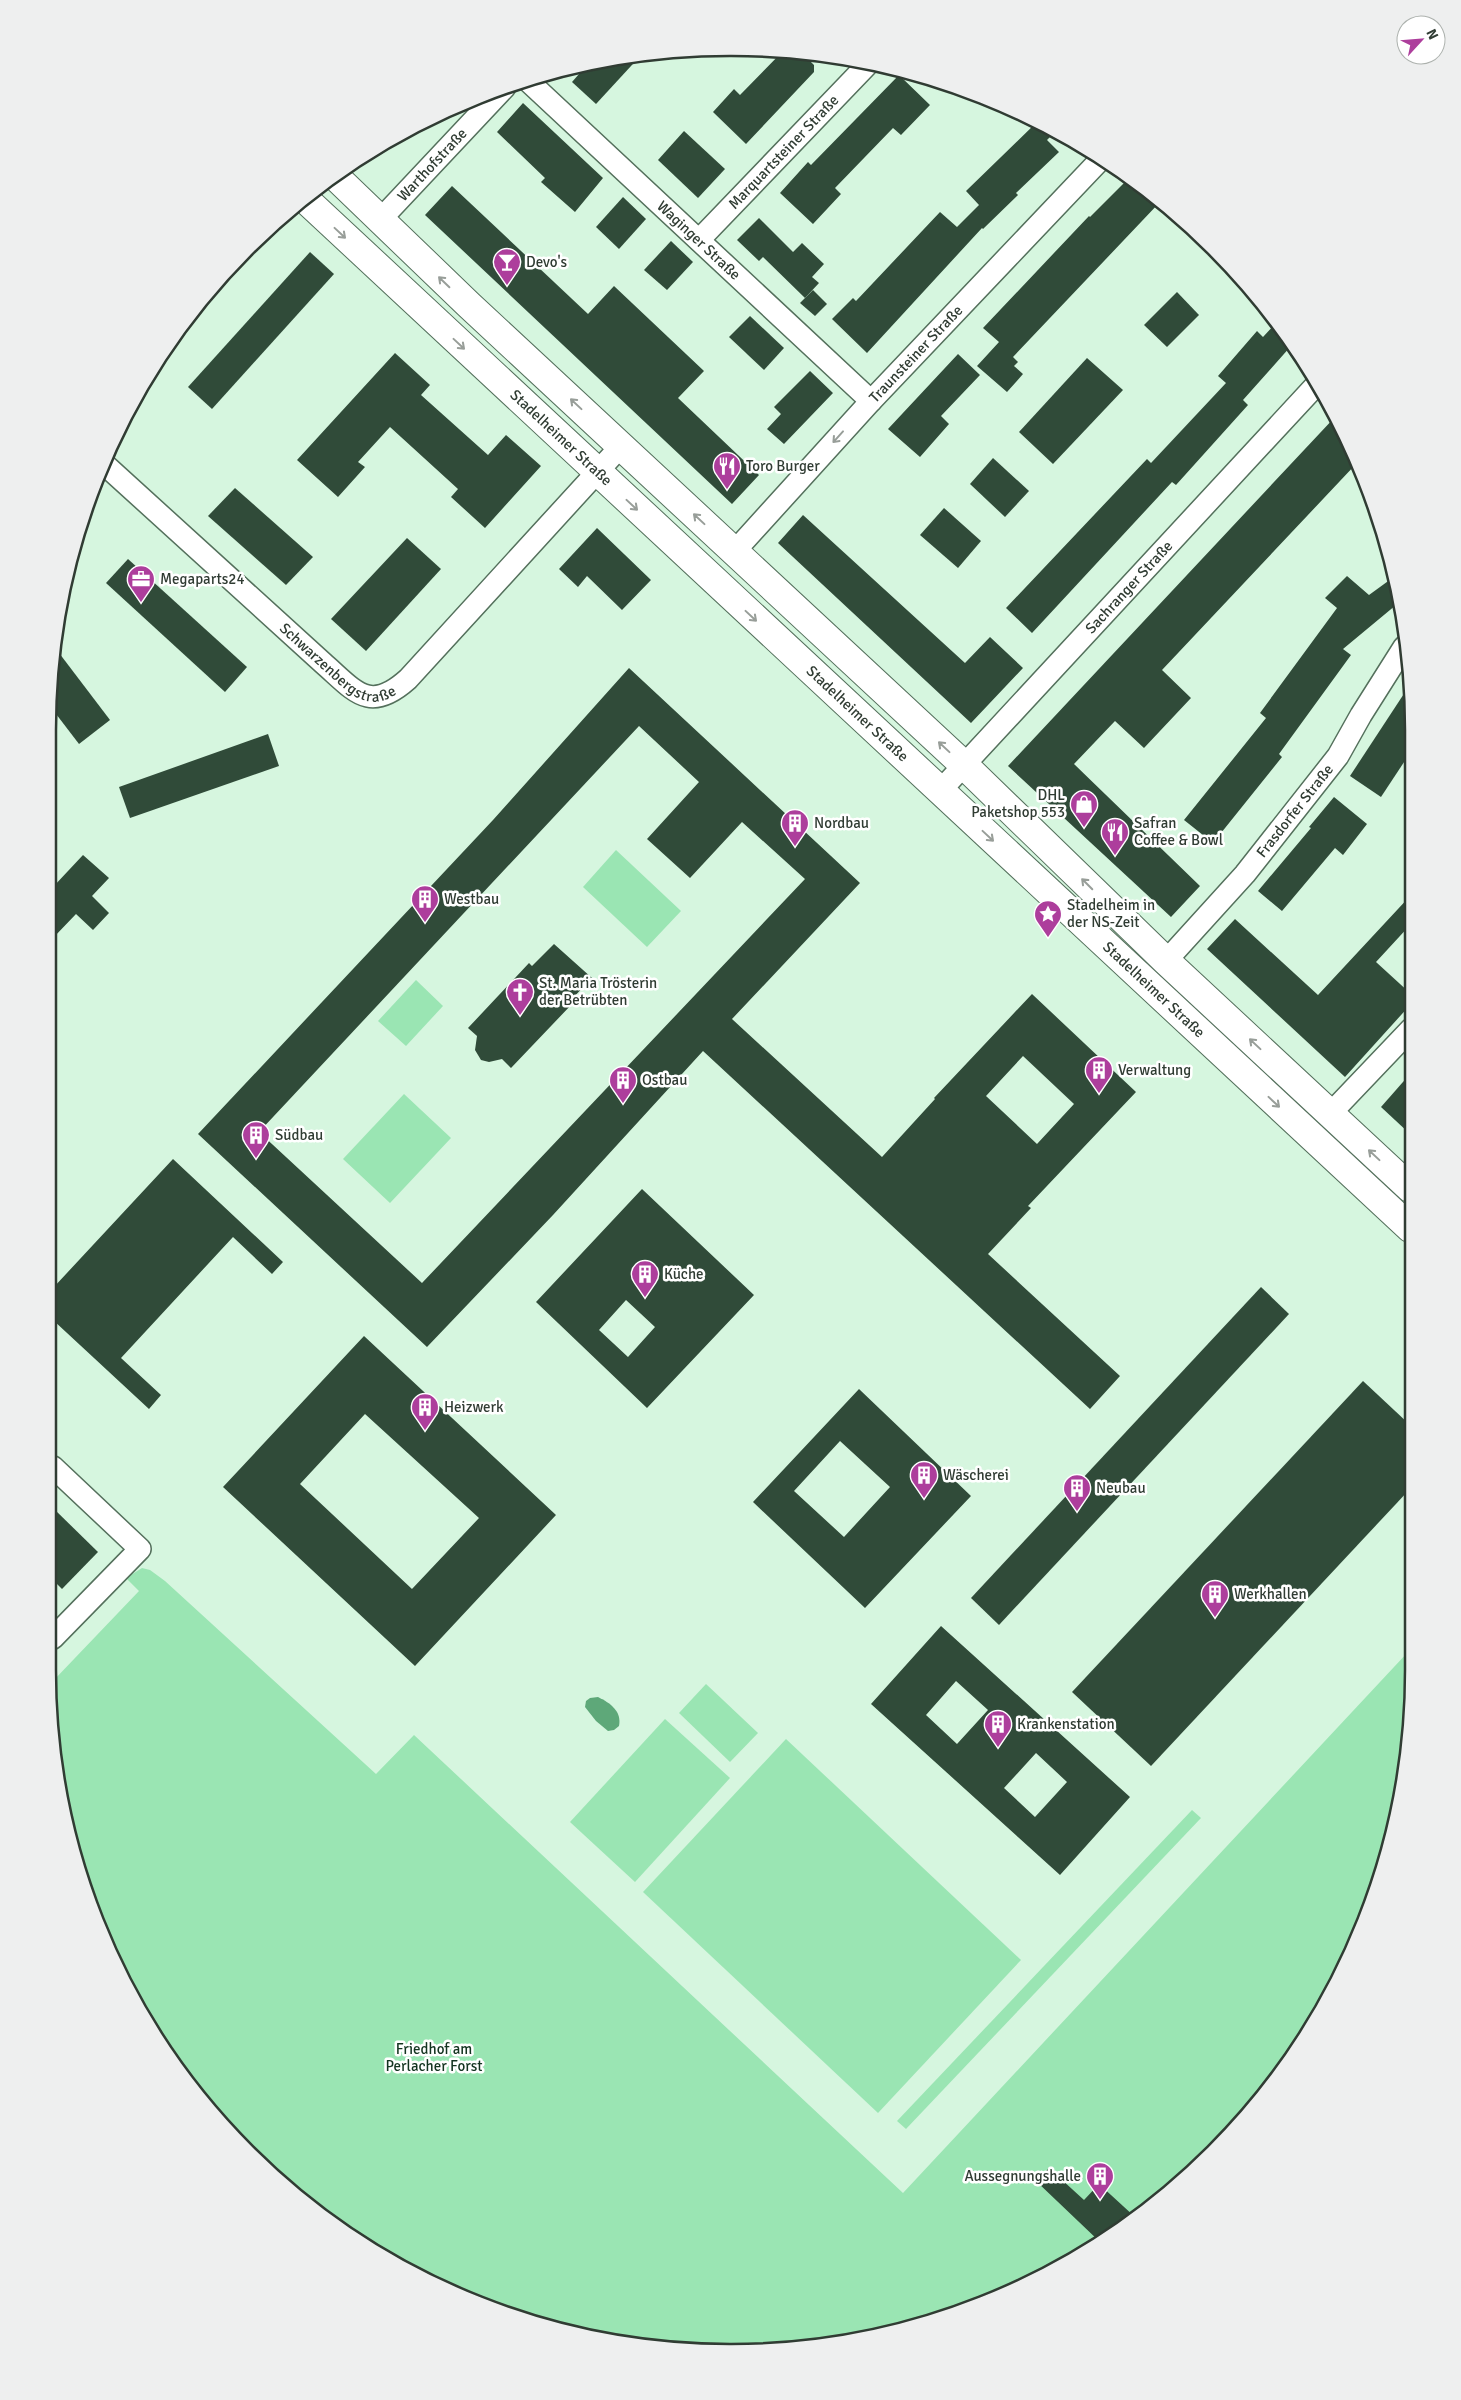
<svg xmlns="http://www.w3.org/2000/svg" width="1461" height="2400" viewBox="0 0 1461 2400" font-family="Signika,sans-serif">
<style>
.green{fill:#9ae5b3}
.water{fill:#5ea879}
.building{fill:#304b39;fill-rule:evenodd}
.lines{fill:none;stroke-linecap:round;stroke-linejoin:round}
.minor-casing{stroke:#54705c;stroke-width:24}
.secondary-casing{stroke:#54705c;stroke-width:30}
.minor{stroke:#fff;stroke-width:21}
.secondary{stroke:#fff;stroke-width:28}
.oneway{stroke:#989e99}
.labels{text-anchor:middle;stroke-width:5;stroke-linejoin:round;paint-order:stroke}
.street-label{font-size:15px;fill:#303c33;stroke:#fff}
.poi-label{font-size:15px;fill:#303c33;stroke:#fff;text-anchor:start}
.park-label{font-size:15px;fill:#133420;stroke:#fff}
.rim{fill:none;stroke:#303c33;stroke-width:2.5}
</style>
<rect width="100%" height="100%" fill="#d6f6df"/>
<g class="green">
<polygon points="616,850 681,911 647,947 583,887"/>
<polygon points="416,980 443,1006 406,1046 378,1021"/>
<polygon points="404,1094 451,1138 390,1203 343,1159"/>
<polygon points="142,1568 150,1570 165,1581 376,1774 414,1735 903,2193 1408,1652 1408,1758 1362,1931 1273,2085 1213,2153 1110,2237 950,2316 820,2347 730,2352 598,2339 511,2316 428,2282 315,2212 188,2085 118,1972 84,1889 53,1759 53,1681 139,1591 126,1578"/>
<polygon points="706,1684 758,1733 730,1762 679,1713"/>
<polygon points="665,1719 730,1778 635,1882 570,1822"/>
<polygon points="786,1739 1021,1960 878,2113 643,1892"/>
<polygon points="1192,1810 1201,1818 906,2129 897,2121"/>
</g>
<path class="water" d="M598,1697C610,1703 622,1711 619,1726L614,1730L608,1731L596,1721L585,1707L586,1701L590,1698Z"/>
<g class="building">
<polygon points="784,50 802,53 814,65 814,72 746,144 713,112 734,89 740,95"/>
<polygon points="643,53 596,104 572,82 586,66"/>
<polygon points="899,75 930,105 901,135 893,128 835,188 841,194 813,224 780,193 808,162 811,165"/>
<polygon points="523,103 603,178 575,212 541,182 545,178 497,132"/>
<polygon points="1038,121 1055,132 1047,140 1059,152 1016,193 1018,195 983,229 982,228 867,353 832,319 853,298 856,301 940,212 957,227 979,205 966,191"/>
<polygon points="684,131 725,169 698,198 658,160"/>
<polygon points="1129,178 1146,188 1160,202 1013,357 1018,362 1014,366 1023,374 1007,392 977,366 999,342 983,328 1089,216 1090,217"/>
<polygon points="452,186 588,314 614,286 704,371 678,398 759,475 732,504 425,215"/>
<polygon points="623,197 646,219 619,249 596,227"/>
<polygon points="759,218 793,252 802,243 824,264 812,277 819,283 805,298 763,257 759,261 737,240"/>
<polygon points="671,241 693,262 667,290 644,270"/>
<polygon points="310,252 334,274 212,409 188,387"/>
<polygon points="813,290 827,304 815,316 800,303"/>
<polygon points="1177,292 1199,315 1167,347 1144,325"/>
<polygon points="750,316 784,348 764,370 729,337"/>
<polygon points="1275,324 1291,346 1243,400 1248,405 1176,485 1172,482 1032,633 1006,608 1147,459 1151,463 1226,383 1218,376 1257,331 1263,337"/>
<polygon points="395,353 430,385 421,395 488,455 506,435 541,466 485,528 451,497 458,489 390,427 358,462 365,467 338,497 297,460"/>
<polygon points="958,354 980,375 941,416 949,424 920,457 888,429"/>
<polygon points="1087,358 1123,390 1053,464 1019,432"/>
<polygon points="810,371 833,393 784,444 767,429 781,414 774,407"/>
<polygon points="1335,417 1356,464 1162,670 1191,698 1144,748 1115,721 1074,764 1200,886 1171,917 1008,766"/>
<polygon points="993,458 1029,491 1005,517 970,484"/>
<polygon points="235,488 313,557 286,585 208,516"/>
<polygon points="944,508 981,541 958,568 920,535"/>
<polygon points="803,515 965,663 990,637 1023,668 971,723 778,543"/>
<polygon points="597,528 651,580 622,610 587,576 578,587 559,569"/>
<polygon points="407,538 441,569 366,651 331,619"/>
<polygon points="128,559 247,667 225,692 106,583"/>
<polygon points="1347,576 1369,595 1391,579 1396,605 1343,649 1351,655 1279,754 1282,757 1213,843 1184,820 1266,718 1260,713 1337,608 1325,598"/>
<polygon points="53,645 110,720 79,744 53,710"/>
<path d="M629,668L860,883L732,1019L882,1157L935,1099L934,1098L1032,994L1136,1092L1028,1206L1031,1208L988,1254L1120,1376L1090,1409L703,1051L553,1215L427,1347L198,1134L493,820ZM639,726L699,782L647,839L690,878L742,822L805,879L422,1283L259,1132ZM1023,1056L1074,1104L1037,1144L986,1096Z"/>
<polygon points="1411,683 1412,750 1381,797 1350,776"/>
<polygon points="268,734 279,766 130,818 119,787"/>
<polygon points="1334,797 1367,824 1343,855 1335,848 1282,911 1258,891 1311,828 1309,827"/>
<polygon points="83,855 109,878 92,896 109,913 93,930 76,914 53,938 53,887"/>
<polygon points="1411,895 1411,924 1376,962 1411,994 1411,1004 1345,1077 1207,949 1235,919 1318,995"/>
<polygon points="554,944 592,978 569,1002 572,1004 511,1068 502,1059 489,1062 481,1060 475,1050 477,1036 468,1028 529,963 532,966"/>
<polygon points="1410,1074 1410,1134 1381,1107"/>
<polygon points="173,1159 283,1262 272,1274 233,1237 121,1358 161,1395 149,1409 53,1320 53,1288"/>
<path d="M642,1189L754,1295L647,1408L536,1302ZM626,1300L655,1327L628,1357L599,1330Z"/>
<polygon points="1261,1287 1289,1314 999,1625 971,1598"/>
<path d="M364,1336L556,1515L415,1666L223,1487ZM365,1414L479,1518L412,1589L300,1484Z"/>
<polygon points="1363,1381 1409,1424 1409,1490 1151,1766 1072,1692"/>
<path d="M859,1389L971,1496L865,1608L753,1502ZM840,1441L890,1487L844,1537L794,1491Z"/>
<polygon points="53,1508 98,1552 62,1589 53,1580"/>
<path d="M941,1626L1130,1797L1060,1875L871,1704ZM956,1681L988,1710L957,1744L926,1715ZM1036,1753L1067,1782L1035,1817L1004,1788Z"/>
<polygon points="1049,2168 1084,2200 1099,2184 1135,2217 1110,2237 1100,2242 1036,2181"/>
</g>
<g class="lines">
<g class="minor-casing">
<g id="minor">
<path id="s1" d="M527,80L871,401"/>
<path id="s2" d="M380,220L505,87"/>
<path id="s3" d="M699,240L868,64"/>
<path id="s4" d="M103,463L323,663C355,691 369,714 408,679L621,446"/>
<path id="s5" d="M734,552L871,401L1100,160"/>
<path id="s6" d="M940,791L1318,383"/>
<path id="s7" d="M1166,961L1245,874L1338,756L1361,715L1404,647"/>
<polyline points="1330,1114 1411,1029"/>
<polyline points="53,1467 140,1549 53,1638"/>
</g>
</g>
<g class="secondary-casing">
<g id="secondary">
<polyline points="336,177 469,305 964,765 1166,961 1410,1188"/>
<path id="s8" d="M305,199L1410,1228"/>
</g>
</g>
<use href="#minor" class="minor"/>
<use href="#secondary" class="secondary"/>
</g>
<defs><path id="oneway-shaft" d="M-6 0H5M1.5-3L5.5 0L1.5 3" fill="none" stroke-width="1.6" stroke-linecap="round" stroke-linejoin="round" transform="scale(1.25)"/></defs>
<g class="oneway">
<use href="#oneway-shaft" transform="translate(340 233) rotate(43)"/>
<use href="#oneway-shaft" transform="translate(444 282) rotate(-136)"/>
<use href="#oneway-shaft" transform="translate(459 344) rotate(43)"/>
<use href="#oneway-shaft" transform="translate(576 404) rotate(-137)"/>
<use href="#oneway-shaft" transform="translate(838 437) rotate(132)"/>
<use href="#oneway-shaft" transform="translate(632 505) rotate(43)"/>
<use href="#oneway-shaft" transform="translate(699 519) rotate(-137)"/>
<use href="#oneway-shaft" transform="translate(751 616) rotate(43)"/>
<use href="#oneway-shaft" transform="translate(944 747) rotate(-137)"/>
<use href="#oneway-shaft" transform="translate(988 836) rotate(43)"/>
<use href="#oneway-shaft" transform="translate(1087 884) rotate(-135)"/>
<use href="#oneway-shaft" transform="translate(1255 1044) rotate(-137)"/>
<use href="#oneway-shaft" transform="translate(1274 1102) rotate(43)"/>
<use href="#oneway-shaft" transform="translate(1374 1155) rotate(-137)"/>
</g>
<defs>
<g id="bar-pin" transform="scale(1.4375)"><path d="M0 17L-7.5 6A9.5 9.5 0 1 1 7.5 6Z" fill="#ad3e9c" stroke="#fff"/><path d="M-6-5H6L.8 .8V4.5H3.5V6h-7V4.5H-.8V.8Z" fill="#fff"/></g>
<g id="restaurant-pin" transform="scale(1.4375)"><path d="M0 17L-7.5 6A9.5 9.5 0 1 1 7.5 6Z" fill="#ad3e9c" stroke="#fff"/><path d="M-5-6h1v4h1v-4h1v4h1v-4h1v5L-1.5 .5V6h-2V.5L-5-1ZM5-6V6H3V1.5H1.5Q1.5-4 5-6Z" fill="#fff"/></g>
<g id="office-pin" transform="scale(1.4375)"><path d="M0 17L-7.5 6A9.5 9.5 0 1 1 7.5 6Z" fill="#ad3e9c" stroke="#fff"/><path d="M-6-3h4V-5.5h4V-3h4V5H-6ZM-1-4.5V-3h2v-1.5ZM-6 0V1H6V0Z" fill="#fff"/></g>
<g id="shop-pin" transform="scale(1.4375)"><path d="M0 17L-7.5 6A9.5 9.5 0 1 1 7.5 6Z" fill="#ad3e9c" stroke="#fff"/><path d="M-5-2.5h2.3a2.7 3.5 0 0 1 5.4 0H5L5.5 6h-11ZM-1.5-2.5h3a1.5 2.3 0 0 0-3 0Z" fill="#fff"/></g>
<g id="building-pin" transform="scale(1.4375)"><path d="M0 17L-7.5 6A9.5 9.5 0 1 1 7.5 6Z" fill="#ad3e9c" stroke="#fff"/><path d="M-4-6H4V6H1V3H-1V6H-4ZM-2.5-4.3h1.7v1.8h-1.7ZM.8-4.3h1.7v1.8H.8ZM-2.5-1h1.7V.8h-1.7ZM.8-1h1.7V.8H.8Z" fill="#fff"/></g>
<g id="sight-pin" transform="scale(1.4375)"><path d="M0 17L-7.5 6A9.5 9.5 0 1 1 7.5 6Z" fill="#ad3e9c" stroke="#fff"/><path d="M0-6L1.8-2.2L6-1.7L2.9 1.2L3.7 5.4L0 3.3L-3.7 5.4L-2.9 1.2L-6-1.7L-1.8-2.2Z" fill="#fff"/></g>
<g id="church-pin" transform="scale(1.4375)"><path d="M0 17L-7.5 6A9.5 9.5 0 1 1 7.5 6Z" fill="#ad3e9c" stroke="#fff"/><path d="M-1.2-6h2.4v3.5h3.3v2.4h-3.3V6h-2.4V-.1h-3.3v-2.4h3.3Z" fill="#fff"/></g>
</defs>
<g fill-rule="evenodd">
<use href="#bar-pin" x="507" y="262"/>
<use href="#restaurant-pin" x="727" y="466"/>
<use href="#office-pin" x="141" y="579"/>
<use href="#shop-pin" x="1084" y="804"/>
<use href="#building-pin" x="795" y="823"/>
<use href="#restaurant-pin" x="1115" y="832"/>
<use href="#building-pin" x="425" y="899"/>
<use href="#sight-pin" x="1048" y="914"/>
<use href="#church-pin" x="520" y="992"/>
<use href="#building-pin" x="1099" y="1070"/>
<use href="#building-pin" x="623" y="1080"/>
<use href="#building-pin" x="256" y="1135"/>
<use href="#building-pin" x="645" y="1274"/>
<use href="#building-pin" x="425" y="1407"/>
<use href="#building-pin" x="924" y="1475"/>
<use href="#building-pin" x="1077" y="1488"/>
<use href="#building-pin" x="1215" y="1594"/>
<use href="#building-pin" x="998" y="1724"/>
<use href="#building-pin" x="1100" y="2176"/>
</g>
<g class="labels">
<g class="street-label">
<text dy="5" stroke="none"><textPath href="#s3" startOffset="122">Marquartsteiner Straße</textPath></text>
<text dy="5" stroke="none"><textPath href="#s2" startOffset="76">Warthofstraße</textPath></text>
<text dy="5" stroke="none"><textPath href="#s1" startOffset="235">Waginger Straße</textPath></text>
<text dy="5" stroke="none"><textPath href="#s5" startOffset="269">Traunsteiner Straße</textPath></text>
<text dy="5" stroke="none"><textPath href="#s8" startOffset="350">Stadelheimer Straße</textPath></text>
<text dy="5" stroke="none"><textPath href="#s6" startOffset="278">Sachranger Straße</textPath></text>
<text dy="5" stroke="none"><textPath href="#s4" startOffset="312">Schwarzenbergstraße</textPath></text>
<text dy="5" stroke="none"><textPath href="#s8" startOffset="755">Stadelheimer Straße</textPath></text>
<text dy="5" stroke="none"><textPath href="#s7" startOffset="198">Frasdorfer Straße</textPath></text>
<text dy="5" stroke="none"><textPath href="#s8" startOffset="1160">Stadelheimer Straße</textPath></text>
</g>
<g class="poi-label">
<text x="526" y="267">Devo's</text>
<text x="746" y="471">Toro Burger</text>
<text x="160" y="584">Megaparts24</text>
<text x="1065" y="800" text-anchor="end">DHL<tspan x="1065" dy="17">Paketshop 553</tspan></text>
<text x="814" y="828">Nordbau</text>
<text x="1134" y="828">Safran<tspan x="1134" dy="17">Coffee &amp; Bowl</tspan></text>
<text x="444" y="904">Westbau</text>
<text x="1067" y="910">Stadelheim in<tspan x="1067" dy="17">der NS-Zeit</tspan></text>
<text x="539" y="988">St. Maria Trösterin<tspan x="539" dy="17">der Betrübten</tspan></text>
<text x="1118" y="1075">Verwaltung</text>
<text x="642" y="1085">Ostbau</text>
<text x="275" y="1140">Südbau</text>
<text x="664" y="1279">Küche</text>
<text x="444" y="1412">Heizwerk</text>
<text x="943" y="1480">Wäscherei</text>
<text x="1096" y="1493">Neubau</text>
<text x="1234" y="1599">Werkhallen</text>
<text x="1017" y="1729">Krankenstation</text>
<text x="1081" y="2181" text-anchor="end">Aussegnungshalle</text>
</g>
<g class="park-label">
<text x="434" y="2054">Friedhof am<tspan x="434" dy="17">Perlacher Forst</tspan></text>
</g>
</g>
<path d="M0 0H1461V2400H0ZM730 56H731A674 674 0 0 1 1405 730V1670A674 674 0 0 1 731 2344H730A674 674 0 0 1 56 1670V730A674 674 0 0 1 730 56Z" fill="#eeefef" fill-rule="evenodd"/>
<path class="rim" d="M730 56H731A674 674 0 0 1 1405 730V1670A674 674 0 0 1 731 2344H730A674 674 0 0 1 56 1670V730A674 674 0 0 1 730 56Z"/>
<g transform="translate(1421 40) rotate(64)"><circle r="24" fill="#ffffff" stroke="#acb1ad"/>
<path d="M0-4L9 19L0 12L-9 19Z" fill="#ad3e9c"/>
<text y="-8" font-size="14" font-weight="bold" text-anchor="middle" fill="#303c33">N</text>
</g>
</svg>
